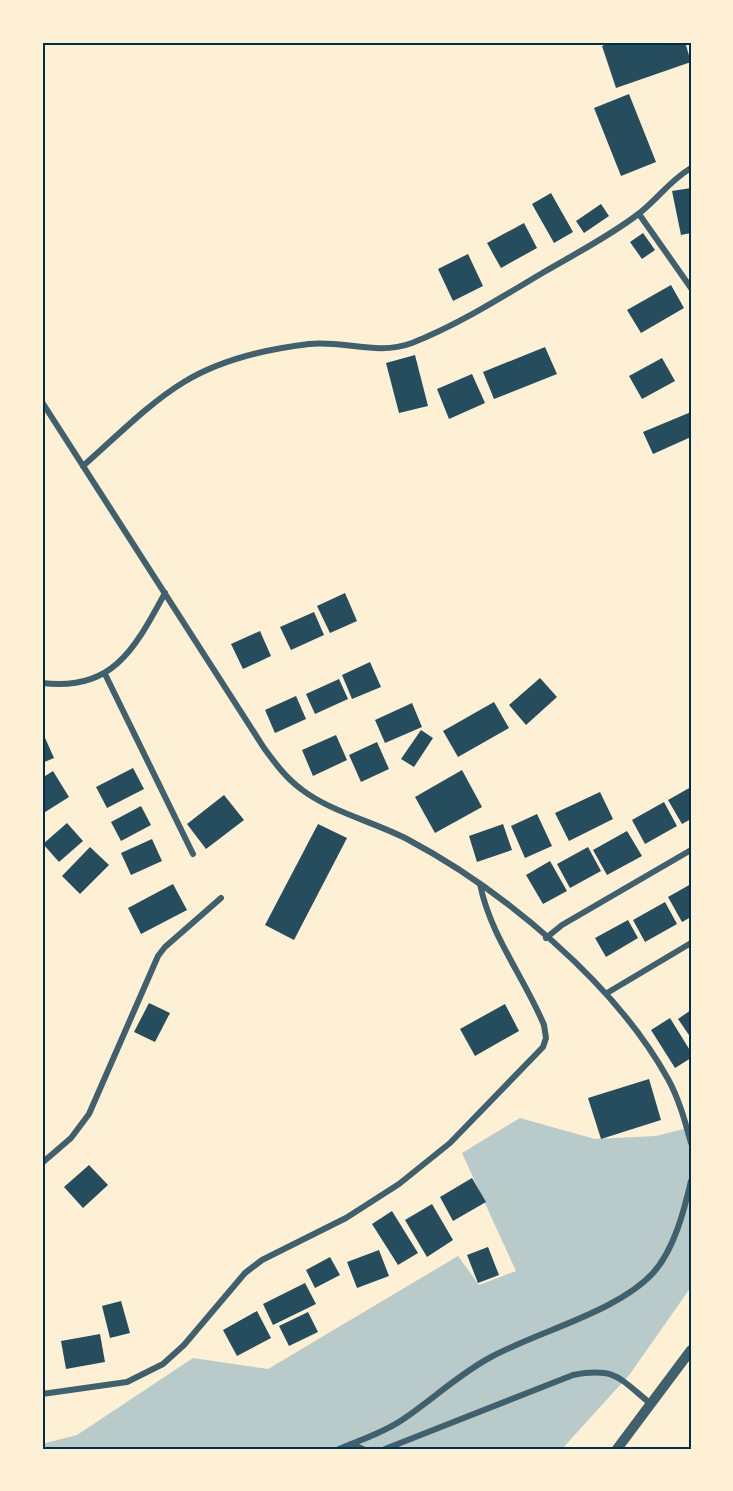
<svg xmlns="http://www.w3.org/2000/svg" width="733" height="1491" viewBox="0 0 733 1491" font-family="'Roboto Condensed',sans-serif">
<style>
.green{fill:#b9caca}
.building{fill:#264d5e}
.lines{fill:none;stroke-linecap:round;stroke-linejoin:round}
.minor{stroke:#3f606c;stroke-width:6}
.tertiary{stroke:#3f606c;stroke-width:10}
.neatline{fill:none;stroke:#003049;stroke-width:2}
</style>
<rect width="100%" height="100%" fill="#fdf0d5"/>
<polygon class="green" points="520,1118 595,1139 656,1136 691,1127 691,1287 630,1374 562,1449 42,1449 42,1444 77,1435 193,1358 268,1369 458,1256 479,1285 516,1271 462,1153"/>
<g class="building">
<polygon points="612,42 685,42 691,62 616,88 602,46"/>
<polygon points="629,94 656,162 621,176 594,108"/>
<polygon points="691,188 691,233 681,235 672,191"/>
<polygon points="551,193 573,232 554,243 532,204"/>
<polygon points="601,204 609,216 584,233 576,221"/>
<polygon points="524,223 537,248 501,268 487,243"/>
<polygon points="643,233 655,250 642,259 630,242"/>
<polygon points="468,254 483,286 453,301 438,269"/>
<polygon points="671,285 684,308 641,333 627,310"/>
<polygon points="545,347 557,374 494,399 483,372"/>
<polygon points="415,355 428,406 399,413 386,363"/>
<polygon points="662,358 675,381 642,399 629,376"/>
<polygon points="472,374 485,403 449,419 437,389"/>
<polygon points="691,412 691,437 653,454 643,432"/>
<polygon points="345,593 357,621 330,633 317,606"/>
<polygon points="314,612 324,635 291,650 280,627"/>
<polygon points="260,631 271,656 243,669 231,644"/>
<polygon points="370,662 381,687 352,699 342,675"/>
<polygon points="540,678 557,697 526,725 509,705"/>
<polygon points="339,679 348,699 315,714 306,694"/>
<polygon points="296,696 306,719 275,733 265,710"/>
<polygon points="494,702 509,728 458,757 443,731"/>
<polygon points="412,703 422,727 385,743 375,720"/>
<polygon points="421,730 433,738 414,767 401,759"/>
<polygon points="42,731 54,758 42,763"/>
<polygon points="336,735 347,760 313,776 302,750"/>
<polygon points="377,742 389,769 361,782 349,755"/>
<polygon points="133,768 144,789 107,808 96,787"/>
<polygon points="462,770 482,807 435,833 415,797"/>
<polygon points="53,771 69,797 42,814 42,778"/>
<polygon points="691,787 691,819 682,824 668,800"/>
<polygon points="600,792 613,819 569,841 555,813"/>
<polygon points="224,795 244,820 206,849 187,824"/>
<polygon points="664,802 677,826 645,844 632,820"/>
<polygon points="141,806 151,825 121,841 111,822"/>
<polygon points="537,814 552,846 525,858 511,826"/>
<polygon points="67,823 83,841 59,862 43,844"/>
<polygon points="318,824 347,838 294,940 265,925"/>
<polygon points="503,824 512,850 477,862 469,836"/>
<polygon points="627,831 642,856 607,875 593,850"/>
<polygon points="152,839 162,861 131,875 121,853"/>
<polygon points="90,847 109,865 80,894 62,876"/>
<polygon points="588,847 601,871 570,888 557,864"/>
<polygon points="550,861 567,891 543,904 526,875"/>
<polygon points="173,884 187,910 141,934 128,908"/>
<polygon points="691,884 691,917 682,922 668,897"/>
<polygon points="665,902 677,924 645,942 633,920"/>
<polygon points="628,920 638,938 606,957 595,938"/>
<polygon points="149,1003 170,1013 155,1042 134,1032"/>
<polygon points="505,1004 519,1031 475,1056 460,1029"/>
<polygon points="691,1010 691,1038 678,1019"/>
<polygon points="670,1018 691,1052 691,1058 675,1068 651,1030"/>
<polygon points="649,1079 661,1120 601,1139 588,1098"/>
<polygon points="89,1165 108,1185 83,1208 64,1187"/>
<polygon points="472,1178 486,1202 453,1221 440,1197"/>
<polygon points="432,1204 453,1240 427,1257 405,1220"/>
<polygon points="392,1211 418,1253 398,1265 372,1224"/>
<polygon points="488,1247 499,1275 478,1283 467,1255"/>
<polygon points="379,1250 389,1276 357,1288 347,1262"/>
<polygon points="330,1257 340,1275 315,1288 306,1270"/>
<polygon points="305,1283 316,1304 273,1325 263,1304"/>
<polygon points="121,1301 130,1333 110,1338 102,1306"/>
<polygon points="257,1311 271,1338 237,1356 223,1330"/>
<polygon points="308,1312 318,1332 289,1346 279,1326"/>
<polygon points="100,1334 105,1362 66,1369 61,1341"/>
</g>
<g class="lines">
<g class="minor">
<polyline points="639,214 691,288"/>
<path d="M42,402L264,748C275,763 286,778 301,789C329,811 374,822 407,839C503,890 615,983 668,1079C679,1099 685,1121 691,1143"/>
<path d="M83,466C114,439 149,403 184,382C220,360 267,349 309,344C344,340 377,356 412,343C458,325 502,297 544,272C575,254 608,237 637,215C657,200 669,181 691,168"/>
<polyline points="105,674 193,854"/>
<path d="M42,683C113,692 135,648 165,593"/>
<polyline points="546,938 562,925 691,850"/>
<polyline points="607,993 691,943"/>
<polyline points="42,1163 71,1138 89,1114 158,956 165,947 221,898"/>
<path d="M42,1394L127,1382L163,1364L184,1345L245,1273L262,1260L346,1218L399,1184L450,1143L543,1047L546,1038L544,1025C524,977 490,935 480,884"/>
<polyline points="351,1444 363,1449"/>
<path d="M339,1449C360,1440 383,1433 402,1420C432,1400 459,1374 491,1357C539,1331 617,1312 653,1273C674,1250 684,1211 691,1181"/>
<path d="M385,1449L573,1375C616,1367 619,1378 651,1404"/>
</g>
<polyline class="tertiary" points="617,1449 691,1350"/>
</g>
<rect width="733" height="1491" fill="none" stroke="#fdf0d5" stroke-width="87"/>
<rect x="44" y="44" width="646" height="1404" class="neatline"/>
</svg>
